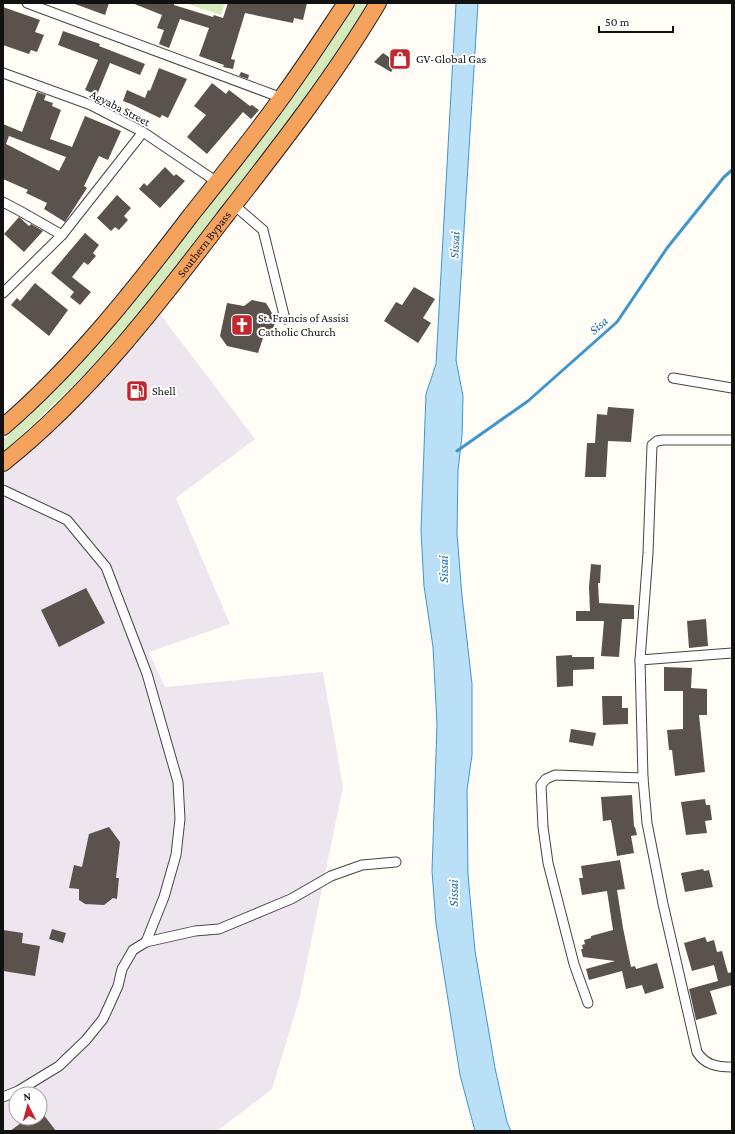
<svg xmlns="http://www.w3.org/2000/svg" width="735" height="1134" viewBox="0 0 735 1134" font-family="'Crimson Pro',serif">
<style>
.industrial{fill:#eee6ef;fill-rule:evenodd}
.green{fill:#d5ebbd}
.water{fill:#b9e0f7;stroke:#3f96cf}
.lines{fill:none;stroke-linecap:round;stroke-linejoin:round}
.stream{stroke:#3f96cf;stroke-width:3}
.building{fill:#5a524d;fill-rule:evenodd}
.street-casing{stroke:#444;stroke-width:11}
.highway-casing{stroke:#222;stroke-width:18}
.street{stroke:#fff;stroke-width:9}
.highway{stroke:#f5a25d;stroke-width:16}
.labels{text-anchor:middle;stroke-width:4;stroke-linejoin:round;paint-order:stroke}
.poi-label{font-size:12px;fill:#111;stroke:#fff;text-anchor:start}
.street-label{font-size:12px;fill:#111;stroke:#fff}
.water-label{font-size:13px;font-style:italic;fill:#1768a6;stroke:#fff}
</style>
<rect width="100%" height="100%" fill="#fffdf5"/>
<path class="industrial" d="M160,314L255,439L176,498L230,624L149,652L165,687L323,672L343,787L299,1000L272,1089L217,1131H3V473L71,413L137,344ZM16,1094H40V1118H16Z"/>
<g class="green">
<polygon points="185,3 225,3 221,15"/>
<polygon points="348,3 370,3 356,25 288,123 210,226 109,351 3,453 3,440 42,404 65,376"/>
</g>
<polygon class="water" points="456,3 478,3 456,360 463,396 462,436 458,470 457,534 462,596 472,684 472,755 467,790 468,875 475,951 495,1068 507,1122 511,1131 475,1131 460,1075 436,924 432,871 437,725 433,647 424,586 421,531 426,394 436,364"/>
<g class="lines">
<polyline class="stream" points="457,451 528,401 617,322 667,248 724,177 732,170"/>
</g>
<g class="building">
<polygon points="75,3 109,3 105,15 75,4"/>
<polygon points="132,3 174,3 174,5 213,17 214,15 223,18 228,3 307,3 303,20 294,18 293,23 245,13 231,59 235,60 233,69 223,67 224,65 199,56 209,28 180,19 169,48 159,44 164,30 157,28 162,15"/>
<polygon points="3,7 40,20 35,32 44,35 37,52 31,50 29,54 3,45"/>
<polygon points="63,31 100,44 99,46 145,64 140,75 110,63 97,95 85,90 98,60 58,45"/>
<polygon points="383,53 398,63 391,72 374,62"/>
<polygon points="159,68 187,79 168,118 162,115 160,118 131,104 123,101 127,90 145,98 148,90 150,91"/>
<polygon points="241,72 249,75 248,79 239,76"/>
<polygon points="212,83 226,94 229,90 250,106 252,105 259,110 251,119 243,112 207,154 187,137 206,115 194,106"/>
<path d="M37,92L46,95L44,100L53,103L52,106L61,110L50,139L72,147L85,116L121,131L108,160L99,156L84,186L87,188L65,222L44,209L47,203L26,193L28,190L3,179V124L22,132ZM9,136L66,157L59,171L6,144Z"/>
<polygon points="165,167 174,176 176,174 185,181 160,208 139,189 144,183 147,186"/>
<polygon points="117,195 131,208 124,216 128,220 119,230 115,227 111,231 97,218"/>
<polygon points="19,217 29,226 31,224 43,231 24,252 4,234"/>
<polygon points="85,233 99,245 93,253 96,256 88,265 84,262 72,277 91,292 80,305 70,297 74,292 51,273"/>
<polygon points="35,283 68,310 49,336 11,305 17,298 20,301"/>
<polygon points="414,287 435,299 423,318 431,323 418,343 384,321 396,302 402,305"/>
<polygon points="252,300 266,303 276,320 271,334 263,338 258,353 227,346 220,336 227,303 244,306"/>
<polygon points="608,407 634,409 631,442 608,441 606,477 585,477 587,443 595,443 597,414 607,415"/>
<polygon points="591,564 601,565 600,583 598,583 599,603 634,605 634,619 622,619 619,657 601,656 604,621 576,621 576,611 590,611 589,587"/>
<polygon points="86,588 105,623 59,647 41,610"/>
<polygon points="706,619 708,646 689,648 687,621"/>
<polygon points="572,655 572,657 594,657 594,669 573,670 573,686 557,687 556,656"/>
<polygon points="664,667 692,668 691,688 707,689 707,715 699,715 705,772 675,776 672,750 669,750 667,730 683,729 683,691 664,691"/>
<polygon points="602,696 622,696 622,708 628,708 628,724 603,725"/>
<polygon points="571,729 596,733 593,746 569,742"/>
<polygon points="632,795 634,827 635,827 637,835 631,836 634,853 617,856 611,820 603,821 601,797"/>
<polygon points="705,799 706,805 710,805 712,820 705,821 707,833 686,835 681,802"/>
<polygon points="109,827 120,842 116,878 119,878 117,899 113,898 104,905 85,904 79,900 79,889 69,888 74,865 82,867 89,834"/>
<polygon points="620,860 625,889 617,890 623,928 631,967 635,966 636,969 657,963 664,988 645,994 642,985 626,989 622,971 589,980 586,969 615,961 583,957 581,949 583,949 582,945 585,944 584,940 591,938 591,936 613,930 607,891 582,895 579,878 583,878 581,866"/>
<polygon points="703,869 704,871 709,870 713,887 685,892 681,873"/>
<polygon points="52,929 66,933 63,943 49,939"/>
<polygon points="3,930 23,933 22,943 40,946 35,976 3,971"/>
<polygon points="705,937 707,942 714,940 717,952 722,951 728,973 732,972 732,985 710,991 717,1014 696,1020 689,989 718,981 714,965 692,971 684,943"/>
<polygon points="40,1110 56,1131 10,1131 28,1118 40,1118"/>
</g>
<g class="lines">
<g class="street-casing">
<g id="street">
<polyline points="27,3 282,98"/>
<polyline points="3,73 91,105 143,132 217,182"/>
<polyline points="3,202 20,211 62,235"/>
<polyline points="234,205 263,230 285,319"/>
<polyline points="3,293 62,235 143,132"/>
<polyline points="673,378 732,388"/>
<path d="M732,440H663L657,441L652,445L648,553L640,660L643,778L647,823L663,904L697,1052C705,1065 717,1067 732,1067"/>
<polyline points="3,490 67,520 106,567 147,674 178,782 180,819 176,855 164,897 146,942"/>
<polyline points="640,660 732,653"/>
<polyline points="588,1003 574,964 548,863 543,827 541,785 546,779 555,775 643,778"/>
<polyline points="3,1097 18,1091 59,1066 86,1040 103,1019 118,986 122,969 133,950 146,942 195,931 219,929 291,899 331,876 362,865 396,862"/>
</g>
</g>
<g class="highway-casing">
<g id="highway">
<path d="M3,427C75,365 134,290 191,215C223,175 255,135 285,93C306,64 326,33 346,3"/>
<path id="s1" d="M3,463C91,393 159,303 227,214C280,146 334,77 378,3"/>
</g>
</g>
<use href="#street" class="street"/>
<use href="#highway" class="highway"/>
</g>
<defs>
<g id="shop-square" transform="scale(1.15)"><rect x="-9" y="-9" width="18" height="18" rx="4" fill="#c4262e" stroke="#fff"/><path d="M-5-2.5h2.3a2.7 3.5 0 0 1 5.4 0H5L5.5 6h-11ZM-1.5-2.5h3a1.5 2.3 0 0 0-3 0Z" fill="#fff"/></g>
<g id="church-square" transform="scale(1.15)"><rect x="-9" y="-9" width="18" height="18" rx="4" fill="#c4262e" stroke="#fff"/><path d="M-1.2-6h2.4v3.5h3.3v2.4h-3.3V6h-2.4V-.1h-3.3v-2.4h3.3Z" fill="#fff"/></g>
<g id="fuel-square" transform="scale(1.15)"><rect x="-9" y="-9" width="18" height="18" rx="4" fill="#c4262e" stroke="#fff"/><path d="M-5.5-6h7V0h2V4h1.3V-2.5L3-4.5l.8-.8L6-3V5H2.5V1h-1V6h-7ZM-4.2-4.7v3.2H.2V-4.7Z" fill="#fff"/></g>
</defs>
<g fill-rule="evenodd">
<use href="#shop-square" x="400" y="59"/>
<use href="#church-square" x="242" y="325"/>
<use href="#fuel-square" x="137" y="391"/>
</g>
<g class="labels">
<g class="poi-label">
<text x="416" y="63">GV-Global Gas</text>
<text x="258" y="322">St. Francis of Assisi<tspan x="258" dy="14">Catholic Church</tspan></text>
<text x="152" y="395">Shell</text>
</g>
<g class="street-label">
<text transform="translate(120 108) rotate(27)" y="4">Agyaba Street</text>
<text dy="4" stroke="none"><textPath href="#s1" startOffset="298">Southern Bypass</textPath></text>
</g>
<g class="water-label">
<text transform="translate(454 245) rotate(-87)" y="5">Sissai</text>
<text transform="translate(598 325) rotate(-42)" y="5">Sisa</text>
<text transform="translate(443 569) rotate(-90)" y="5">Sissai</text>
<text transform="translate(453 893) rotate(-90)" y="5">Sissai</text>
</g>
</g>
<rect width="735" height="1134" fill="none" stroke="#111111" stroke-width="8"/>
<g transform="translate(28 1106) rotate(354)"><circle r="19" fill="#ffffff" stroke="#a0a0a0"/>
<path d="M0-3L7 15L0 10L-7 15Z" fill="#c4262e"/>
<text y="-6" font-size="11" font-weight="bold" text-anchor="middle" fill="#111111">N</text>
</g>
<path d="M599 26v6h74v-6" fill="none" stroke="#111111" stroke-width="2"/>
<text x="605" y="26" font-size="12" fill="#111111" stroke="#ffffff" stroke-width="3" paint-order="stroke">50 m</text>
</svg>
